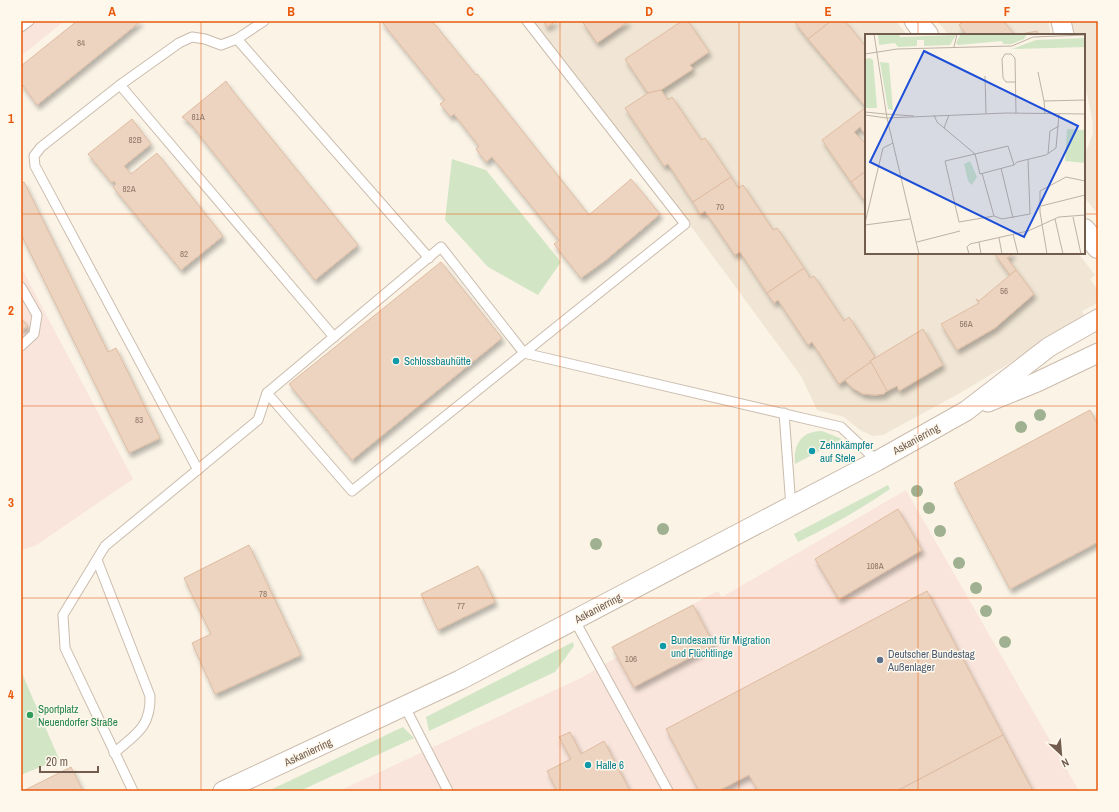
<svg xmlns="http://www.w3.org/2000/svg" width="1119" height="812" viewBox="0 0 1119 812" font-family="'Archivo Narrow',sans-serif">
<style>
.residential{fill:#f1e6d5}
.commercial{fill:#f9e5db}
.green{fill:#d2e6c6}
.building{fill:#edd4c0;stroke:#debca2;filter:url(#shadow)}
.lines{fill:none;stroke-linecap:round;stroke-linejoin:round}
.service-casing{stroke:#cbbcad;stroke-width:11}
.minor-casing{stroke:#cbbcad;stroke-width:21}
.tertiary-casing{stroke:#cbbcad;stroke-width:24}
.service{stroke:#fff;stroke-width:9}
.minor{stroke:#fff;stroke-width:19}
.tertiary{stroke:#fff;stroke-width:22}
.tree{fill:#9fb190}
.grid{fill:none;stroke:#e8590c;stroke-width:1;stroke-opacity:0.55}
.culture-dot{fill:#0f9aa8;stroke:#fdf7ec;stroke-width:1.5}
.service-dot{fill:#5c6f8a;stroke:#fdf7ec;stroke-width:1.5}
.leisure-dot{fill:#2e9e5b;stroke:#fdf7ec;stroke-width:1.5}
.labels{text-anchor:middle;stroke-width:3;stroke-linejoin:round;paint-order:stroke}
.number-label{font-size:9px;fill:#907a6a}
.culture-label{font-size:11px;fill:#0d838f;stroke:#fdf7ec;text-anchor:start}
.street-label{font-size:11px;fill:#715c4d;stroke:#fdf7ec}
.service-label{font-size:11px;fill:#4e5e75;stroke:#fdf7ec;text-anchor:start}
.leisure-label{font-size:11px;fill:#27864d;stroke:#fdf7ec;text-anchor:start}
.inset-road{fill:none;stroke:#bfb2a4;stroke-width:1}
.view{fill:#1d4ed8;fill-opacity:0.15;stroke:#1d4ed8;stroke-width:2}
.inset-edge{fill:none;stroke:#715c4d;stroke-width:2}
.neatline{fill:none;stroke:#e8590c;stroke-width:1.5}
.grid-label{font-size:13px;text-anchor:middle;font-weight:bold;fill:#e8590c}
</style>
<defs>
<filter id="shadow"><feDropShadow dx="2.5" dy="4.5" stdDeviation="2" flood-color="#0004"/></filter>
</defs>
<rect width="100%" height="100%" fill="#faf3e6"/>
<g class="residential">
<polygon points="532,21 896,21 907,35 866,35 866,253 1078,253 1095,275 1090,279 1098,290 1098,301 1094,305 1082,311 1085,318 960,393 883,435 873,436 860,430 844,417 817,410 801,376 687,221"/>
<polygon points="937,21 1048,21 1051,35 949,35"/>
<polygon points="1071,21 1098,21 1098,214 1084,197 1084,153 1088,147 1093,133 1092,118 1084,81 1084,35 1074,35"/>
</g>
<g class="commercial">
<polygon points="21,21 64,21 21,56"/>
<polygon points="21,267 133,479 35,546 21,550"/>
<polygon points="906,490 1079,791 339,791 581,678 617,657 612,647 718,591 722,597"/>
</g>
<g class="green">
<polygon points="452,159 486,170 561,262 538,295 488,267 445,220"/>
<path d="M822,431L842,439L795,464C793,445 801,431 822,431Z"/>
<path d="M888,485L890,489C861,509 829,527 798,542L794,534Z"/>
<polygon points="573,642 574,646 555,672 429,731 426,717"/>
<polygon points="21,671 59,759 21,775"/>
<polygon points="403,727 414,738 300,791 268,791"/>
</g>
<g class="building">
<polygon points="77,21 141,21 37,105 21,83 21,66"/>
<polygon points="381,21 432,21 476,75 477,74 589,215 631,179 660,214 606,260 581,278 554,244 559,240 492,157 486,162 476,149 479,146 454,114 451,117 440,104 445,100"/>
<polygon points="543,21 556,21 547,27"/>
<polygon points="582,21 629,21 597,43"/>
<polygon points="682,21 688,21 709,52 690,65 693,69 661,90 648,93 625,59"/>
<polygon points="794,21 831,21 808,39"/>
<polygon points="831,21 845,21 866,47 866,107 808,39"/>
<polygon points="964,21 1003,21 1015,35 967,35 959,25"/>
<polygon points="1037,31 1038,35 1021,35 1021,34"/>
<polygon points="226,81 232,90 358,245 315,280 190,123 182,117"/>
<polygon points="661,90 668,100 672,97 701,140 705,138 731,177 693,202 668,164 664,166 625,108 648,93"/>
<polygon points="866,107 866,131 863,132 860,127 854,132 866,144 866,171 851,182 822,140"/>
<polygon points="132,119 151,144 124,166 131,174 157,153 223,236 181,270 113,187 116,184 114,181 112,183 88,154"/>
<polygon points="866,171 866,203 851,182"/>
<polygon points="731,177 738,188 743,185 773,230 777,228 804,268 767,293 740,252 735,255 705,211 700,214 693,202"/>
<polygon points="24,182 108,352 116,348 160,438 129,453 21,234 21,183"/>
<polygon points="994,253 1014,253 1007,258 1016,270 1010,275"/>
<polygon points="441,262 502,338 352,460 289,384"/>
<polygon points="804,268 810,278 814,276 844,321 849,317 875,357 870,361 871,362 839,384 812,342 808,345 778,300 774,303 767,293"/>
<polygon points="1016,270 1034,294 995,328 957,350 941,324 979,303 976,299 979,301"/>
<polygon points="21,318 28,326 21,331"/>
<polygon points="923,329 943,365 899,391 897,386 887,391 870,361"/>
<polygon points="871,362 887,391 884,394 875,395 863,394 852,388 845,380"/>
<polygon points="1090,410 1098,425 1098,542 1010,589 954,483"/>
<polygon points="898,509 922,550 839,599 815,559"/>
<polygon points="249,545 301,655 215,694 192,643 211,634 184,578"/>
<polygon points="478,566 495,602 438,630 421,594"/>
<polygon points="927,591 1003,735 897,791 758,791 749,775 718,791 699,791 666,729"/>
<polygon points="693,605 714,645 634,687 612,647"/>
<polygon points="570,732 581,754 604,741 630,791 557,791 547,771 571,759 559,737"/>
<polygon points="1003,735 1033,791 897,791"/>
<polygon points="71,767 83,791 23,791"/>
</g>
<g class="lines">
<g class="service-casing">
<g id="service">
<polyline points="527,21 685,224 524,353 441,247 267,393 352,491 524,353 841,427 877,461"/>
<polyline points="21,27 29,21"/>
<polyline points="237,39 429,258"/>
<polyline points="120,85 334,337"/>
<polyline points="21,287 37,315 34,334 21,346"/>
<polyline points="784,413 791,507"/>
<polyline points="198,470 35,166 34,156 41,147 120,85 179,43 192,37 205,39 221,45 237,39 264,21"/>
<path d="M97,560L150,696C151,727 136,734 114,753"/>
<polyline points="575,621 668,791"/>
<polyline points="405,707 448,791"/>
<polyline points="133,791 65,648 63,615 105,546 258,420 267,393"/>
</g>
</g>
<g class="minor-casing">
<g id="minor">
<polyline points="1061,21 1064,35"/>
<polyline points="988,402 1037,382 1098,353"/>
<polyline points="223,791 460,680 877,461 966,411 1049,347 1098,319"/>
</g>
</g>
<g class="tertiary-casing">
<g id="tertiary">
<polyline points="916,21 927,35"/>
<polyline points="1084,230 1098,247"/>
</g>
</g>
<use href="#service" class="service"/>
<use href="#minor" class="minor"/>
<use href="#tertiary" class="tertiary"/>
</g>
<g class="tree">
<circle cx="1040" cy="415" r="6"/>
<circle cx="1021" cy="427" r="6"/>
<circle cx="917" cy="491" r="6"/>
<circle cx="929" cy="508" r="6"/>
<circle cx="663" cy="529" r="6"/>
<circle cx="940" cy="531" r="6"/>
<circle cx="596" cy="544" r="6"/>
<circle cx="959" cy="563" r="6"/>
<circle cx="976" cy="588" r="6"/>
<circle cx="986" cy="611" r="6"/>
<circle cx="1005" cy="642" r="6"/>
</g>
<path class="grid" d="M201,21V791M380,21V791M560,21V791M739,21V791M918,21V35M21,214H866M1084,214H1098M918,253V791M21,406H1098M21,598H1098"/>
<g class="culture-dot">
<circle cx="396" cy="361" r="4"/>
<circle cx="812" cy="451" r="4"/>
<circle cx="663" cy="646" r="4"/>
<circle cx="588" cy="765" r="4"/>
</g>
<circle class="service-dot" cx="880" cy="660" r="4"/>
<circle class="leisure-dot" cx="30" cy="715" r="4"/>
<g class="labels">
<g class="number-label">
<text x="81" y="46">84</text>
<text x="198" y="120">81A</text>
<text x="135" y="143">82B</text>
<text x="129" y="192">82A</text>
<text x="720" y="210">70</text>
<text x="184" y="257">82</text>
<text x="1004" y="294">56</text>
<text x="966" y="327">56A</text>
<text x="139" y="423">83</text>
<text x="875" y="569">108A</text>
<text x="263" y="597">78</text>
<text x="461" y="609">77</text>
<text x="631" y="662">106</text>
</g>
<g class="culture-label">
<text x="404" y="365">Schlossbauhütte</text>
<text x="820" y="449">Zehnkämpfer<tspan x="820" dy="13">auf Stele</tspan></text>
<text x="671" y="644">Bundesamt für Migration<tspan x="671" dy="13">und Flüchtlinge</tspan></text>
<text x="596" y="769">Halle 6</text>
</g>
<g class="street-label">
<text transform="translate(916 439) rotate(-29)" y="4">Askanierring</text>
<text transform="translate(598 608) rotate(-28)" y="4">Askanierring</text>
<text transform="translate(308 752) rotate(-25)" y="4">Askanierring</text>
</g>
<g class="service-label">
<text x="888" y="658">Deutscher Bundestag<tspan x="888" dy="13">Außenlager</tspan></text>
</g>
<g class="leisure-label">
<text x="38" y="713">Sportplatz<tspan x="38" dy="13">Neuendorfer Straße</tspan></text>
</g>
</g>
<g transform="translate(865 34)">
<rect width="220" height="220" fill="#faf3e6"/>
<path d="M13,0H36L34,3L91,1L85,11L59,12V6H52V12L33,13L30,9L14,11ZM162,0L159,5L147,10H138L137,7L93,11L91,9L95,1ZM220,4V13L147,15L171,6ZM5,24L8,26L12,74H0V25ZM15,28L24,29L28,76L23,75ZM202,95L220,96V129L200,127ZM105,127L112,143L107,151L103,147L99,130Z" fill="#d2e6c6"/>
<path class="inset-road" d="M89,13L92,0M0,20L32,15L147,12L168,3L220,1M173,38L179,67M120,42L121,79M150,48H141L138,44L137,25L140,20H146L150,24L151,79M0,78L20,80M180,79L179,67L220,66M20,80L49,82M0,81L22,84L9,0M69,81L72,88L110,120L143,112L149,131L115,140L110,120L80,127L94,188L129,182L137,185L165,180L163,125M79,94L84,81M183,120L185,97L194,92M149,131L152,128L181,121L191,114L194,80M136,134L148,184M117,139L129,182M176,172L220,161M208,183L216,220M190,185L198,220M0,189L18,114L28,109M0,191L45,185M148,200L153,220M134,204L137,220M52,208L95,197M114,208L116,220M54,220L22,84L141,79L220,80M104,220L102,213L105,210L163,197L194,183L220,181M182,220L175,178V157L201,143L220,147"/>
<path class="view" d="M59,17L213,92L159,203L5,128Z"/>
<rect width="220" height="220" class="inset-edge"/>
</g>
<rect width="1119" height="812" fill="none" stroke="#fdf7ec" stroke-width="44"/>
<g transform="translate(1061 754) rotate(154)" stroke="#fdf7ec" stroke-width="3" paint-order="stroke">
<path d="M0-3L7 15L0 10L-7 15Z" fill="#715c4d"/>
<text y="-6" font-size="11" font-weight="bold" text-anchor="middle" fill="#715c4d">N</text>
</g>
<path d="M40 766v6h58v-6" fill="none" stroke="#715c4d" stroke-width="2"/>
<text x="46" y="766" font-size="12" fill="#715c4d" stroke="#fdf7ec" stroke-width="3" paint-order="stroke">20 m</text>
<rect x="22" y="22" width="1075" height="768" class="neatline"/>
<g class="grid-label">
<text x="112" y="16">A</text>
<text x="291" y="16">B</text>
<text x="470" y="16">C</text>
<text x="649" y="16">D</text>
<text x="828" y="16">E</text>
<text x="1007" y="16">F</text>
<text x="11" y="123">1</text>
<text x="11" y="315">2</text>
<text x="11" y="507">3</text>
<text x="11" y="699">4</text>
</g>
</svg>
